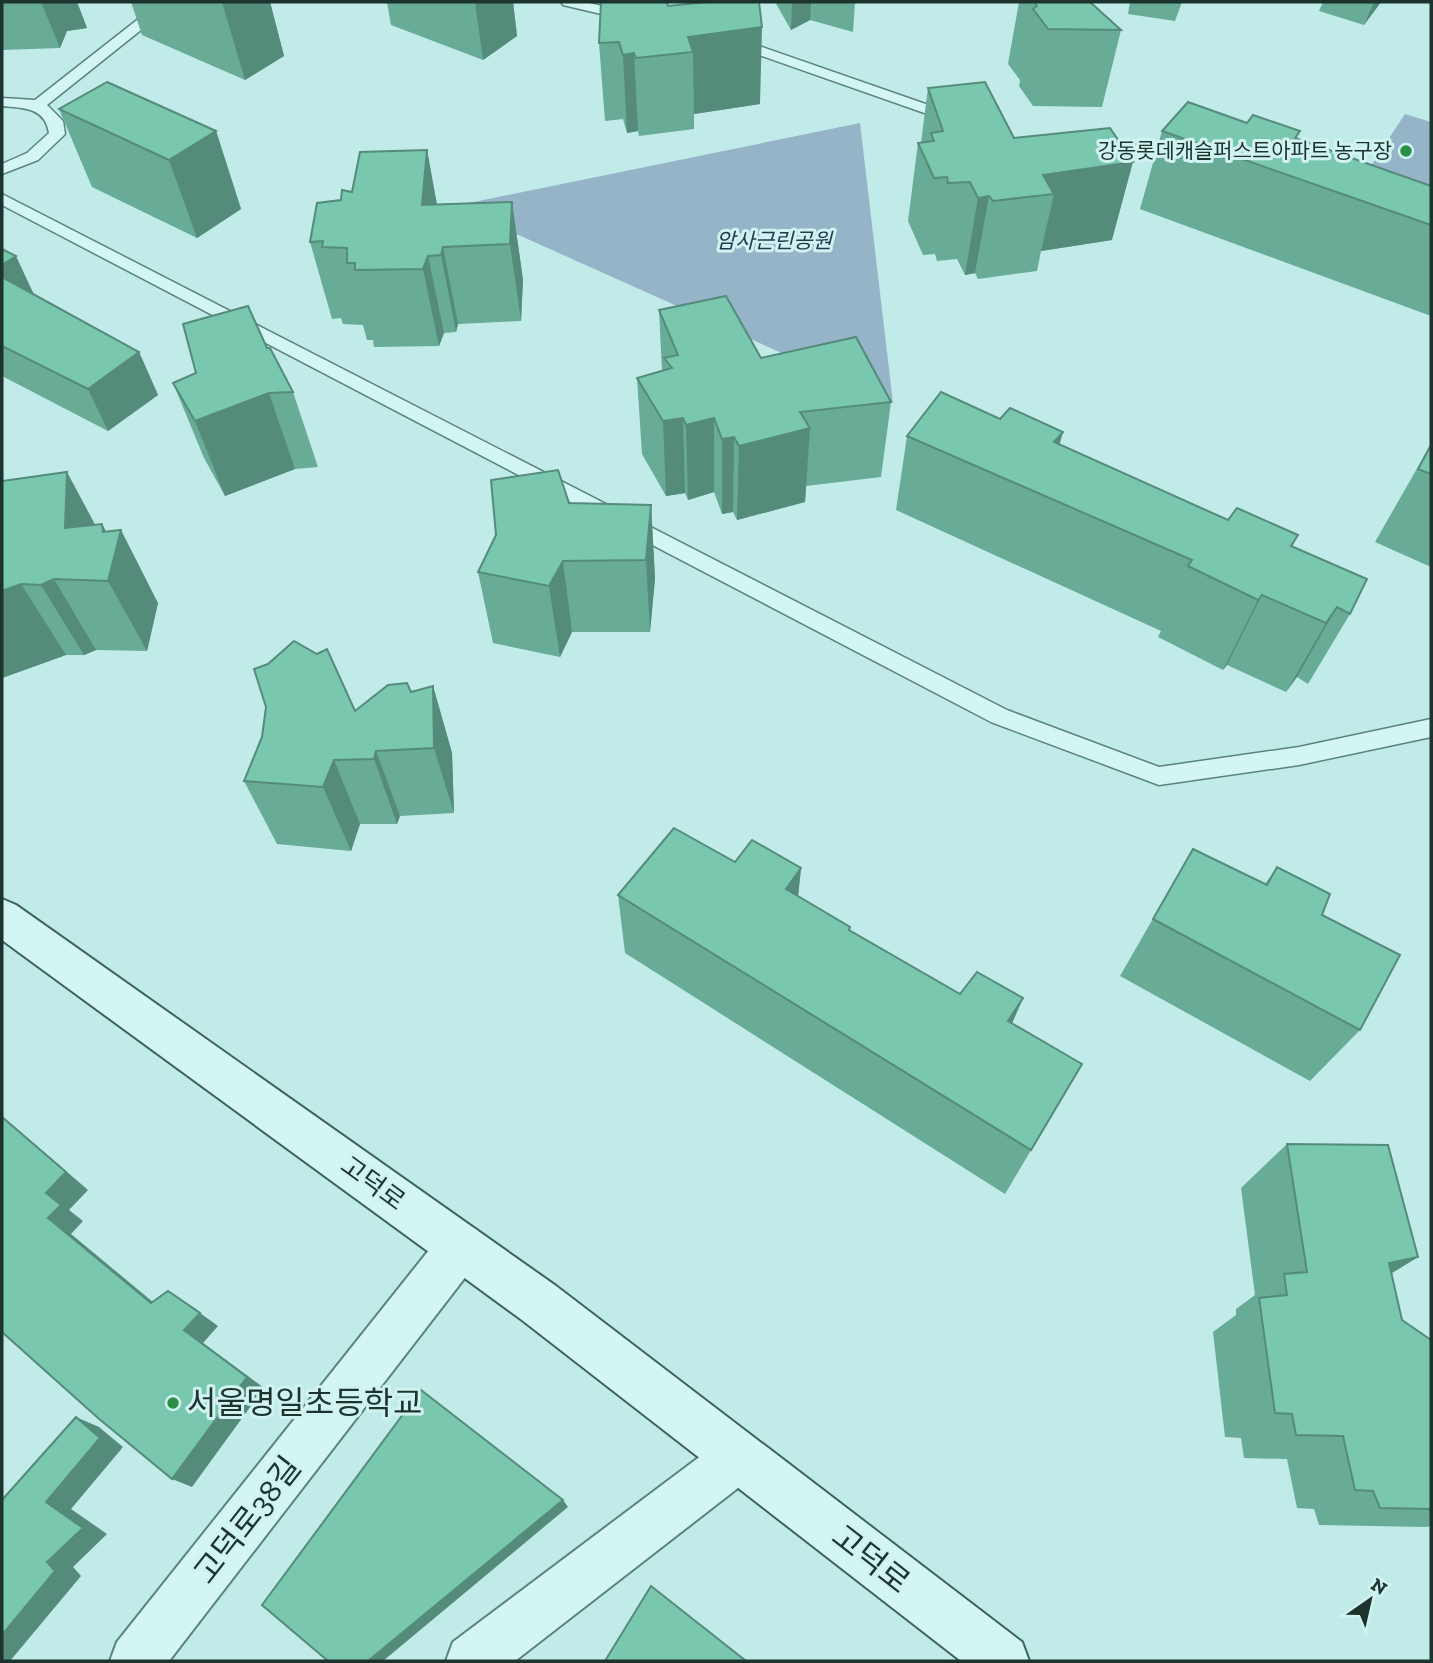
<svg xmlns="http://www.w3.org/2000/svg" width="1433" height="1663" viewBox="0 0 1433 1663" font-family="'Zilla Slab','Noto Sans KR',serif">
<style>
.green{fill:#96b4c8}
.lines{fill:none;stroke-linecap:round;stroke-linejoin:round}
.service-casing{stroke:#5a837b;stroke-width:3}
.minor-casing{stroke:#5a837b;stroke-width:4}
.secondary-casing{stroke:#3d645b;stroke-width:4}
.service{fill:#d3f6f5;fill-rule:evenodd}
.minor{fill:#d3f6f5;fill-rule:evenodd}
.secondary{fill:#d3f6f5;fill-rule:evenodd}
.wall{fill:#68ab96}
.shaded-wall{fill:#558b7a}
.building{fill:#79c7ae;stroke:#558b7a;stroke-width:2}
.poi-dot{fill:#2d8e47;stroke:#d0f3f2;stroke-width:2.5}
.labels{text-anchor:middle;stroke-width:6;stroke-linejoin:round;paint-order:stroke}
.far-poi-label{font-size:21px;fill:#1d332e;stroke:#d0f3f2;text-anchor:end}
.far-park-label{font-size:21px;font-style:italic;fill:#25394e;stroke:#d0f3f2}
.street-label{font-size:26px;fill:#1d332e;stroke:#d0f3f2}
.near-poi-label{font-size:32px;fill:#1d332e;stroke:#d0f3f2;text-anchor:start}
.near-street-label{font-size:32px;fill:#1d332e;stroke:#d0f3f2}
</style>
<rect width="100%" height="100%" fill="#c1ebe9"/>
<g class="green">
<polygon points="1405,114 1431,122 1431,204 1361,181"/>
<polygon points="860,123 893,403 454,206"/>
</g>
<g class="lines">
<g class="service-casing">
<g id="service">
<path d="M160,2H176L47,105L63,121L65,134L62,137L38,160L2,174V164L27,153L49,133C45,107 23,108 2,106V98L35,100Z"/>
<polygon points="561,2 585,2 636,14 638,17 631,21 563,5"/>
<polygon points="733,37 960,116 963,119 960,122 950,122 728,44 726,41"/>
<polygon points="1096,144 1188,146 1196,151 1188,156 1090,152 1088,149 1090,146"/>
<polygon points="2,194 1007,710 1159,767 1299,747 1431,719 1431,737 1299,765 1159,785 991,722 2,205"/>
</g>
</g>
<g class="minor-casing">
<g id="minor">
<polygon points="461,1223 477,1230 484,1246 477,1262 169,1661 110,1661 117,1642 445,1230"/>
<polygon points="739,1432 756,1440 764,1457 756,1474 515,1661 446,1661 453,1642 722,1440"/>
</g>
</g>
<g class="secondary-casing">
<polygon id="secondary" points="2,899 16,905 556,1286 1022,1642 1029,1661 961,1661 522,1320 2,940"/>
</g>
<use href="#service" class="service"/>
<use href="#minor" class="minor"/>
<use href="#secondary" class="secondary"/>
</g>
<g class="wall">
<polygon points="2,2 77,2 87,28 67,31 60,48 2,50"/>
<polygon points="131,2 270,2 284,56 245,80 142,35"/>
<polygon points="387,2 513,2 517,36 483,60 391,25"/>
<polygon points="775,2 855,2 853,32 810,20 791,30"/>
<polygon points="1019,2 1090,2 1121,30 1102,107 1033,106 1019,86 1020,80 1008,64"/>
<polygon points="1130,2 1182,2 1175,21 1128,14"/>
<polygon points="1323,2 1381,2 1364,25 1319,11"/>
<polygon points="668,6 760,104 694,114 694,129 639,136 638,131 627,133 623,119 605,121 599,43"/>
<polygon points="928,88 1014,138 1112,240 1041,251 1037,271 978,279 975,273 965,275 957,259 937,261 935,254 923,255 908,221 918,143 921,143"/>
<polygon points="59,109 216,131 241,209 197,238 92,187"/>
<polygon points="1247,123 1300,131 1297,138 1431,186 1431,316 1140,209 1162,131"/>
<polygon points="427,150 437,204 512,202 523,280 521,321 458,324 456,332 444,333 439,346 374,347 373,340 367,340 363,325 343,324 341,318 332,319 310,242 341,200 352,192"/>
<polygon points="2,249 35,295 139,352 158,395 108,431 2,376"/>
<polygon points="659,310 761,358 891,402 881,477 806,486 805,502 737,520 733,512 722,514 714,492 688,500 685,493 666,496 642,454 637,378 662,371"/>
<polygon points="267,348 293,392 318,467 295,469 225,496 204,458 173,383"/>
<polygon points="1000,419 1060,444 1228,520 1298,535 1292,547 1350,614 1308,684 1297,677 1286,692 1227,665 1223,670 1158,637 1161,631 896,510 907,436"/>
<polygon points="1431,444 1431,567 1375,542"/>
<polygon points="2,481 95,525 102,524 106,532 158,603 147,651 96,650 84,655 66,655 2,678"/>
<polygon points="569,503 651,505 655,578 650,632 572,632 560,657 493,643 478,572"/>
<polygon points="317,654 355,711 411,692 433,686 452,753 454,813 400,816 397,824 360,824 351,851 277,844 244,781"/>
<polygon points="1193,849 1265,884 1277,867 1322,915 1360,1030 1310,1081 1120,976"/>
<polygon points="735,862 801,868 798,896 850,930 960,994 1023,998 1012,1023 1082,1064 1005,1194 625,953 618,895"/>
<polygon points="1287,1144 1418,1257 1392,1273 1402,1320 1431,1340 1431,1526 1426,1527 1319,1525 1314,1509 1297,1508 1287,1459 1244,1458 1241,1438 1225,1437 1213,1332 1236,1315 1236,1309 1255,1295 1241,1188"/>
</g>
<g class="shaded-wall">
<polygon points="41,2 77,2 87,28 67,31 60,48"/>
<polygon points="222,2 270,2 284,56 245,80"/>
<polygon points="475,2 513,2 517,36 483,60"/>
<polygon points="792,2 811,2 810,20 791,30"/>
<polygon points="1374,2 1381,2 1364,25"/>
<polygon points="762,27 760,104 694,114 693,52 688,37"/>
<polygon points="634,53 638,131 627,133 623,55"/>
<polygon points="216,131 241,209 197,238 169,160"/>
<polygon points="427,150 441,228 422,205"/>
<polygon points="1133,162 1112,240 1041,251 1054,194 1043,175"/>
<polygon points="989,196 975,273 965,275 978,198"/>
<polygon points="512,202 523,280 521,321 510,244"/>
<polygon points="443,247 458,324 456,332 441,255"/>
<polygon points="16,256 36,299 2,292 2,265"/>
<polygon points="428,256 444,333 439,346 423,269"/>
<polygon points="139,352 158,395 108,431 88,389"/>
<polygon points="269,393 295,469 225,496 195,421"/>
<polygon points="683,418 685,493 666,496 663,421"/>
<polygon points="714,418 714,492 688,500 686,425"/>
<polygon points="810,428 805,502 737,520 739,446"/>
<polygon points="1063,432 1045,496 1054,442"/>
<polygon points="734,437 733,512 722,514 722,439"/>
<polygon points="67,472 106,545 65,528"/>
<polygon points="651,505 655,578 650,632 646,560"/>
<polygon points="102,524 116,551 121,530 158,603 147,651 108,581"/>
<polygon points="563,561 572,632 560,657 549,586"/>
<polygon points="54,579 96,650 84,655 41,585"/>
<polygon points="21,584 66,655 2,678 2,591"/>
<polygon points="1262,595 1227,665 1223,670 1258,600"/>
<polygon points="1337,607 1297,677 1286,692 1326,623"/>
<polygon points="433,686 452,753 454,813 434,748"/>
<polygon points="376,751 400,816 397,824 374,759"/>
<polygon points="334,760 360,824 351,851 323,787"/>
<polygon points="801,868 795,927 786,889"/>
<polygon points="1023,998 1000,1051 1008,1021"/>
<polygon points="2,1116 88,1190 69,1210 83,1221 71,1234 171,1317 151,1303 48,1218 46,1193"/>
<polygon points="1418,1257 1359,1293 1389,1263"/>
<polygon points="200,1313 218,1326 203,1343 264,1388 192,1487 172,1479 184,1330"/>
<polygon points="76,1417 99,1427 123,1447 71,1509 107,1534 73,1567 81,1576 10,1661 2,1661 2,1635 47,1562 46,1502"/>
<polygon points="563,1500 568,1507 383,1661 368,1661"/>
</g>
<g class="building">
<polygon points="601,2 667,2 668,6 707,2 759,2 762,27 688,37 693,52 636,58 634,53 623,55 619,42 599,43"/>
<polygon points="1034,2 1090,2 1121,30 1048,29 1033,9 1037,6"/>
<polygon points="107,82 216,131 169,160 59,109"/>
<polygon points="985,82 1014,138 1110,128 1133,162 1043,175 1054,194 993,201 989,196 978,198 970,182 948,183 947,177 934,178 918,143 934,141 931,133 943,131 928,88"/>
<polygon points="1188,102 1247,123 1253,115 1300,131 1295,138 1431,186 1431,225 1162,131"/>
<polygon points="427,150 422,205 512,202 510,244 443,247 441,255 428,256 423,269 355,270 355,263 347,263 347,248 322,247 323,241 310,242 317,203 341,200 342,190 352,192 360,152"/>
<polygon points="2,249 16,256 2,265"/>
<polygon points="2,277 139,352 88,389 2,346"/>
<polygon points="726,296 761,358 856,337 891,402 800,412 810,428 739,446 734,437 722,439 714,418 686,425 683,418 663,421 637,378 672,368 664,358 678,355 659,310"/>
<polygon points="248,306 267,348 270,348 293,392 269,393 195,421 173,383 196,373 183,324"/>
<polygon points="941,392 1000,419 1010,408 1063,432 1054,442 1228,520 1237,508 1298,535 1291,546 1367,579 1350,614 1337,607 1326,623 1262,595 1258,600 1188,566 1192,560 907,436"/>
<polygon points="1431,445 1431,474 1418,469"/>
<polygon points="558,470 569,503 651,505 646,560 563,561 549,586 478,572 496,535 491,480"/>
<polygon points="67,472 65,528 102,524 103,532 121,530 108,581 54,579 41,585 21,584 2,591 2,481"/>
<polygon points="294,641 317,654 327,649 355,711 388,685 407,683 411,692 433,686 434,748 376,751 374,759 334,760 323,787 244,781 262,737 266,707 254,669 268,664"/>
<polygon points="674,828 735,862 752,840 801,868 786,889 850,927 849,930 960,994 977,972 1023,998 1008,1021 1082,1064 1031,1150 618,895"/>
<polygon points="1193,849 1267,885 1277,867 1330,894 1322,915 1400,955 1360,1030 1153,919"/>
<polygon points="2,1117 66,1172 46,1193 61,1205 48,1218 151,1303 168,1291 200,1313 184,1330 247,1377 172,1479 98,1418 2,1332"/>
<polygon points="1287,1144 1388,1145 1418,1257 1389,1263 1402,1320 1431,1340 1431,1509 1380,1508 1373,1491 1355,1490 1343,1436 1296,1435 1292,1414 1275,1413 1259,1298 1287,1295 1284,1274 1307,1272"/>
<polygon points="421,1390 563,1500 368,1661 328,1661 262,1605"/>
<polygon points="76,1417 100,1438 46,1502 83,1528 47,1562 55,1571 2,1635 2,1500"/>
<polygon points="651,1586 746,1661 605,1661"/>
</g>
<g class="poi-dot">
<circle cx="1406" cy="151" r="7"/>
<circle cx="173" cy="1403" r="7"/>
</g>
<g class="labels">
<g class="far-poi-label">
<text x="1392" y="158">강동롯데캐슬퍼스트아파트 농구장</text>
</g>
<g class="far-park-label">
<text x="774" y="248">암사근린공원</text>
</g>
<g class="street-label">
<text transform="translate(373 1183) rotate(36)" y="9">고덕로</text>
</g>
<g class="near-poi-label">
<text x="187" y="1414">서울명일초등학교</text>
</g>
<g class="near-street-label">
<text transform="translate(247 1520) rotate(-52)" y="11">고덕로38길</text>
<text transform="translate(871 1559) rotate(38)" y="11">고덕로</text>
</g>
</g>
<rect width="1433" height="1663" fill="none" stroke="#1d332e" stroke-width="7"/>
<g transform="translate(1370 1600) rotate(34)" stroke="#d0f3f2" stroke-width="5" paint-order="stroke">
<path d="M0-5L12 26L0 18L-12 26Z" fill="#1d332e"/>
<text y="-10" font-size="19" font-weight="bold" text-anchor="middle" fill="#1d332e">N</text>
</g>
</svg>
